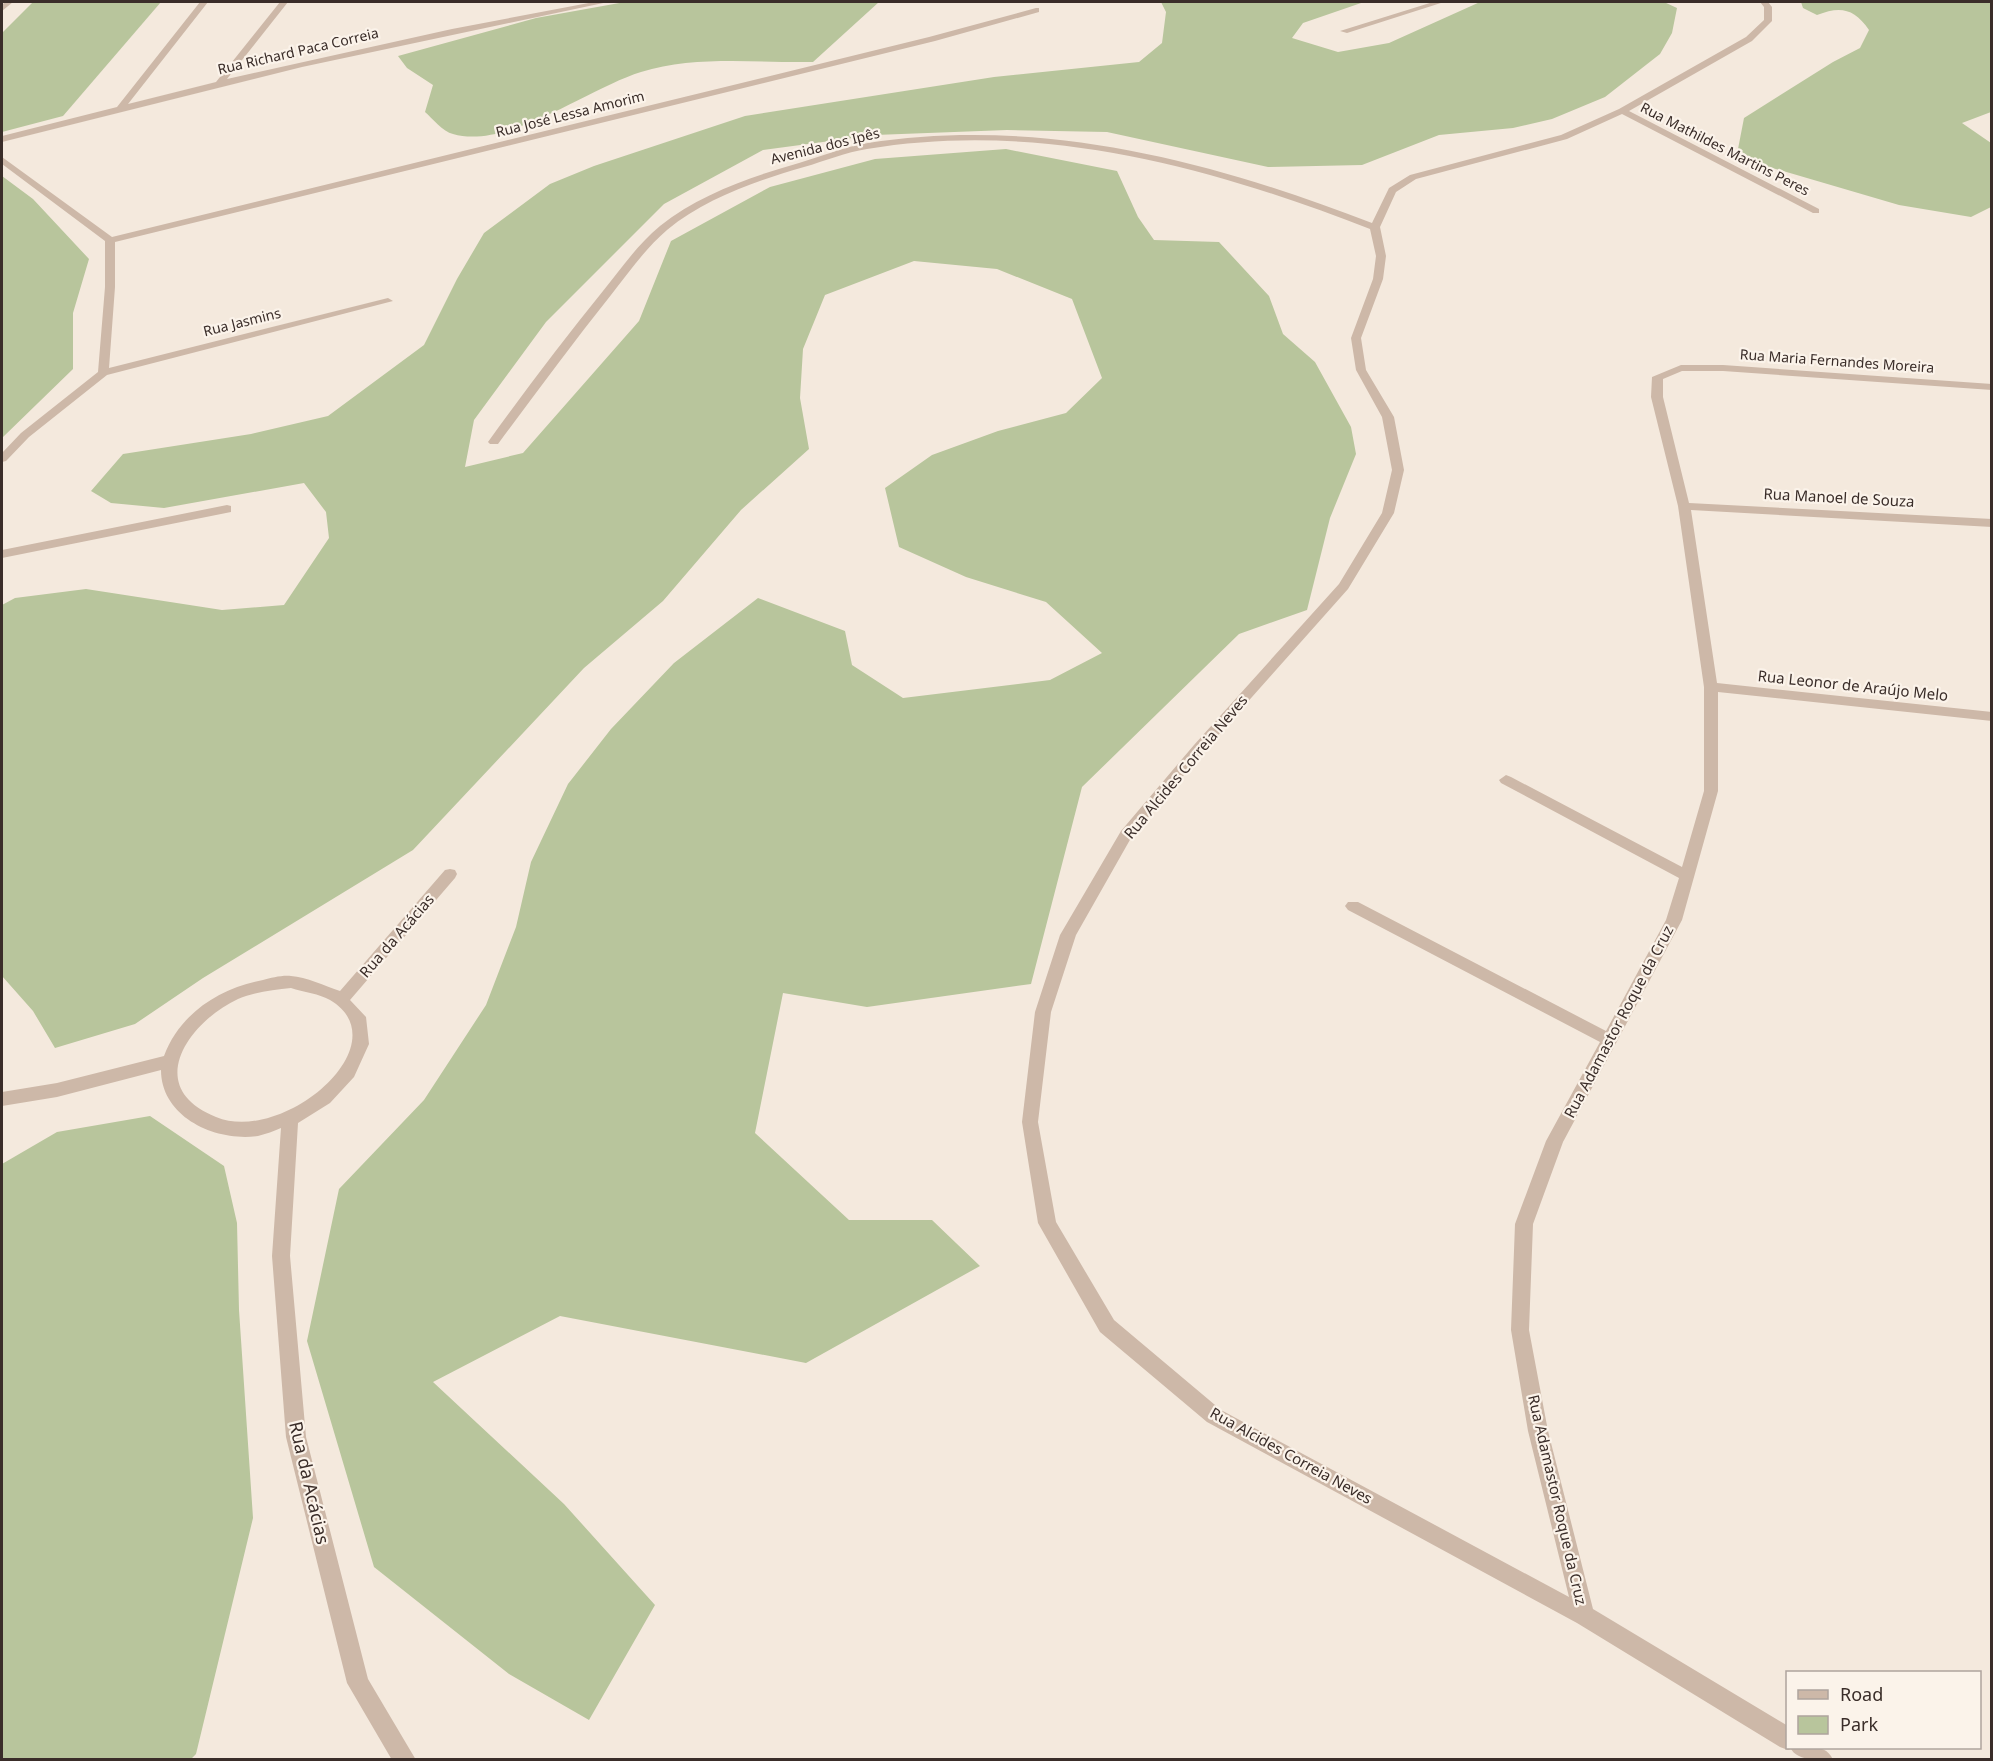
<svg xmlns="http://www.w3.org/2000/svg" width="1993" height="1761" viewBox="0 0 1993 1761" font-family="'Noto Sans',sans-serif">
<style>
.green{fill:#b8c59c}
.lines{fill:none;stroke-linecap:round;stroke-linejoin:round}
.minor{fill:#cdb8a8;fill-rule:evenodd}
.labels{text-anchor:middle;stroke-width:4.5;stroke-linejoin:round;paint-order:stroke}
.far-street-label{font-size:14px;fill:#3a2d29;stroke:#fbf3ea}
.street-label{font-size:15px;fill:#3a2d29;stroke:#fbf3ea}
.near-street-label{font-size:18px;fill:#3a2d29;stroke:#fbf3ea}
</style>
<rect width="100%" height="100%" fill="#f4e9dd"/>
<g class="green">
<polygon points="33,2 161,2 63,116 2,132 2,33"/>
<path d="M625,2H879L813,62C757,63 695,55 641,72C589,88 507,150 453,134C443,132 432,118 425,112L433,85L407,68L398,56L536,18Z"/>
<polygon points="1161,2 1364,2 1303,23 1292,38 1338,52 1389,43 1480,2 1664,2 1677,8 1672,33 1660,54 1605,97 1552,119 1513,128 1439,135 1362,165 1268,167 1107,132 1007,130 875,135 763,150 664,204 546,322 474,420 465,467 523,453 639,321 671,241 770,187 875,159 1006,149 1117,171 1138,217 1154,240 1219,242 1269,296 1283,334 1315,362 1351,427 1356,454 1330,518 1307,610 1239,634 1082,787 1031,984 867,1007 783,993 755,1133 849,1220 932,1220 980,1266 806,1363 560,1316 433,1382 564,1504 655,1605 589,1720 509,1674 374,1567 307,1341 339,1189 424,1100 486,1005 516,927 531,862 568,784 611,729 674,663 758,598 845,631 852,665 903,698 1050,680 1102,653 1046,602 966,577 899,547 885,488 932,455 998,431 1066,413 1102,378 1072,299 997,269 914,261 825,295 803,349 800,398 809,449 741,510 663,601 584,668 413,850 203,978 135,1024 55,1048 33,1011 2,976 2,605 15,598 86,589 222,610 284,605 329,538 326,512 304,483 164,508 111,503 91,491 123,454 251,434 328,416 424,345 457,279 484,233 550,184 594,166 745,116 994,77 1139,62 1162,43 1166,12"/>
<path d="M1801,2H1991V112L1962,123L1991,143V207L1971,217L1899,205L1759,164L1738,149L1744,118L1833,62L1860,48L1869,30C1854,8 1840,6 1817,15L1803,8Z"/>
<polygon points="2,176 33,199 89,259 73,313 73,369 2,438"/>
<polygon points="150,1116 224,1166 237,1223 239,1310 253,1518 196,1754 191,1759 2,1759 2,1164 57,1132"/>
</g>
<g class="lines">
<g class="minor">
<polygon points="5,2 13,2 2,11 2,5"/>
<polygon points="200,2 208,2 128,104 216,82 280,2 288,2 227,79 452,29 594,2 608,2 302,67 2,142 2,136 117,107"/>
<polygon points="1433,2 1444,2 1347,33 1340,31"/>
<path d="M1760,2H1768L1772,7V21L1752,41L1629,111L1819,209V213H1813L1622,114L1567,139L1416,179L1396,192L1380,227L1386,256L1383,279L1361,338L1366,370L1394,417L1404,470L1394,513L1348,589L1204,751L1131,838L1076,935L1051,1012L1038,1122L1056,1222L1114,1320L1221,1410L1569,1597L1528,1431L1511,1330L1515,1224L1546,1141L1600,1042L1348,910L1345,906L1348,902H1358L1606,1031L1666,920L1679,878L1501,783L1499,780L1506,775L1511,777L1682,867L1704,791V687L1678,506L1651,397L1652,377L1681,365H1723L1992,384V390L1723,371H1682L1663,379V397L1689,503L1992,519V527L1691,510L1717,683L1992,712V721L1718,692V791L1682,920L1563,1142L1533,1224L1529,1330L1548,1431L1593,1609L1788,1726V1748C1804,1748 1826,1742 1833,1760C1818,1760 1798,1761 1791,1749L1788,1750L1780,1747L1577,1623L1207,1422L1100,1332L1038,1223L1022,1122L1035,1012L1060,935L1121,831L1194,745L1339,584L1382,513L1392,470L1382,417L1356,370L1351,338L1373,279L1376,256L1370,229C1211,167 1040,120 867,149C846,152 825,161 804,167C756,181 706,198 667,230C645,249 629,272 611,295C572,344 535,394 498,444H490L488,442C525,391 563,340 603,291C621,269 637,245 660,226C700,194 750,177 799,163C822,156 844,147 868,143C1041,116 1212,161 1372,223L1389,188L1410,175L1561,135L1619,109L1746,37L1764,20V7Z"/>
<polygon points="1036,8 1039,8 1039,12 935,41 115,242 115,287 109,368 388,298 393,301 107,375 29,437 6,461 2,462 2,453 21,433 98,372 105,287 105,241 2,164 2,157 112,237 929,37"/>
<polygon points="227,505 231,506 231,512 2,558 2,550"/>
<path d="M450,869L455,870L457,874L455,878L350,1000L366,1017L369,1044L354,1077L330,1103L298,1123L290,1256L306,1437L368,1679L416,1760H392L347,1683L286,1437L272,1256L281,1128C274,1131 266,1134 258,1136C215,1142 161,1117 161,1070L57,1097L2,1106V1092L57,1083L164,1056C180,1013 220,988 263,980C271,978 282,975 291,976C306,977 325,986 340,991L445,870ZM291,988C303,992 320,994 330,1000C402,1043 284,1145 216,1117C143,1088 187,1023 238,999C254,992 273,990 291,988Z"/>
</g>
</g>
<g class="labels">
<g class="far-street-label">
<text transform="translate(298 51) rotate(-13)" y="5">Rua Richard Paca Correia</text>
<text transform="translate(570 114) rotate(-14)" y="5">Rua José Lessa Amorim</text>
<text transform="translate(825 146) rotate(-14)" y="5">Avenida dos Ipês</text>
<text transform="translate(1725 149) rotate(27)" y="5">Rua Mathildes Martins Peres</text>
<text transform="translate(242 322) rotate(-14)" y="5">Rua Jasmins</text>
<text transform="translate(1837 361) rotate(4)" y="5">Rua Maria Fernandes Moreira</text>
</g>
<g class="street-label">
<text transform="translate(1839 498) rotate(3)" y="5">Rua Manoel de Souza</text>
<text transform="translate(1853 686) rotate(6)" y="5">Rua Leonor de Araújo Melo</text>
<text transform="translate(1186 767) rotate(-50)" y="5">Rua Alcides Correia Neves</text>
<text transform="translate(397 936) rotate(-49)" y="5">Rua da Acácias</text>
<text transform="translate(1619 1022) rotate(-62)" y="5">Rua Adamastor Roque da Cruz</text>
<text transform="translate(1291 1456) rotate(29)" y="5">Rua Alcides Correia Neves</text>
<text transform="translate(1557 1500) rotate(77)" y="5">Rua Adamastor Roque da Cruz</text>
</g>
<g class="near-street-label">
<text transform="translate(309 1483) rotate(77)" y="6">Rua da Acácias</text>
</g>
</g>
<rect width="1993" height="1761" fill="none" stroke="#3a2d29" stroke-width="6"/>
<rect x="1786" y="1671" width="195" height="78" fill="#fbf3ea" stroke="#aea49d" stroke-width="1.5"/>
<rect x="1798" y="1690" width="30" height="9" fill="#cdb8a8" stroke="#aea49d" stroke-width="1.5"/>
<text x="1840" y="1701" font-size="18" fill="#3a2d29">Road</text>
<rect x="1798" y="1716" width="30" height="18" fill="#b8c59c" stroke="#aea49d" stroke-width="1.5"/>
<text x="1840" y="1731" font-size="18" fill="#3a2d29">Park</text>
</svg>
